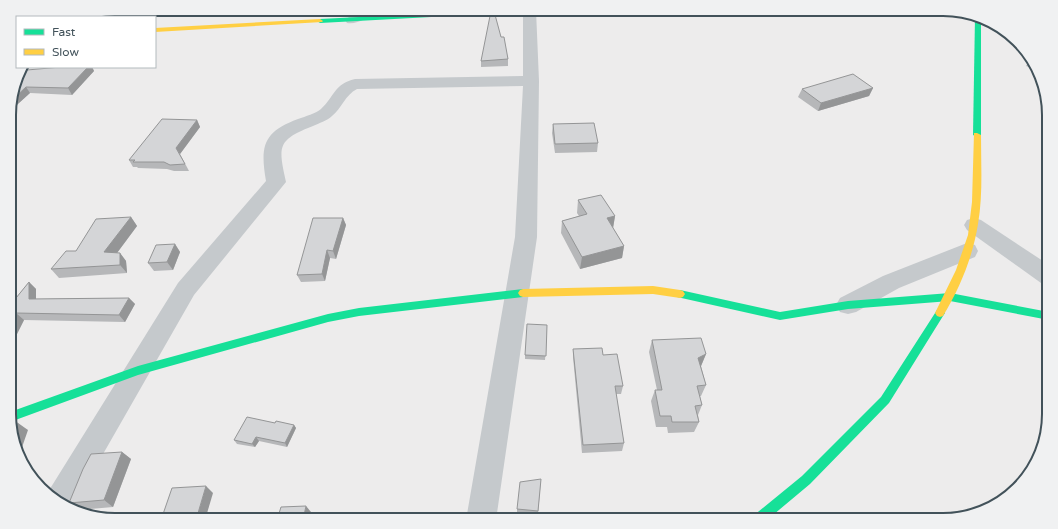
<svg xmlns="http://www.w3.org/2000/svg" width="1058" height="529" viewBox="0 0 1058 529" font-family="'Varela Round',sans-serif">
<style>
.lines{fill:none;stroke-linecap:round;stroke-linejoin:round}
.street{fill:#c5c9cc;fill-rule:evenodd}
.fast{fill:#16e098;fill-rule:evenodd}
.slow{fill:#ffcf43;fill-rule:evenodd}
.wall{fill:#b6b7b9}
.shaded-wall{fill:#949596}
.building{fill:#d4d5d7;stroke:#949596}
.rim{fill:none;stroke:#42525a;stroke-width:2}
</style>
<rect width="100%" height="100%" fill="#edecec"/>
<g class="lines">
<g class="street">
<path d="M360,9H376C370,17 357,25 347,23L345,20Z"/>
<path d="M523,9L536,10L539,81L537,237L496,520H466L515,237L523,86L357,89C345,95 342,108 332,116C327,121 319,123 313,126C277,140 278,146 286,182L194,295L71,510L48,492L178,283L266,181C260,146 263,132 298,119C306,116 315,114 321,109C335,96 334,84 355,79L523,76Z"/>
<polygon points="974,218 981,220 1049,265 1049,285 1041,283 967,230 964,225 967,220"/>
<polygon points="967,243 975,245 978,251 975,257 899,288 856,312 848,314 840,312 836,305 840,298 883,276"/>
</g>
<g class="fast">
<polygon points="513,9 547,9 544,11 320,23 317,21 320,19"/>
<polygon points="975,17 981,18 981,135 977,137 973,135"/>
<polygon points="523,289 526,290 528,293 526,296 523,297 359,316 328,322 138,375 10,422 10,412 138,366 328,314 359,308"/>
<polygon points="680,290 780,312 848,301 950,293 1049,312 1049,320 950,301 848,309 780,320 677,297 675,294 677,291"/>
<polygon points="940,309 943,310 945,313 943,316 889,403 810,484 767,520 751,520 753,516 802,476 881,397 937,310"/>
</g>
<g class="slow">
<polygon points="320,19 323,21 322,22 155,32 155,28"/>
<path d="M974,133H977L981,135C981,165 983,195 978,224C973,256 960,288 943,316L940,317L937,316L935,313L956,270L968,235L972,202Z"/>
<polygon points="653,286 680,290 683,291 685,294 683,297 680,298 653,294 523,297 520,296 518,293 520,290 523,289"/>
</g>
</g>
<g class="wall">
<polygon points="501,37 508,59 508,66 481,67 481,61"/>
<polygon points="1030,60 1031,60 1035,69 1026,66"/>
<polygon points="61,67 92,67 94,71 72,95 30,93 9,112 9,108 20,78"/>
<polygon points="873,88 869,96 818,111 798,97 802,89"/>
<polygon points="197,120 200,127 180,154 189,171 174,171 167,169 138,168 137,167 133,167 129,160"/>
<polygon points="553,124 598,143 597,152 555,153 552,133"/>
<polygon points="578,200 615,216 613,228 624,246 622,258 580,269 561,233 562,221 579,216 577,213"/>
<polygon points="131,217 137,226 117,253 120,253 126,261 127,273 59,278 51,269 76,251"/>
<polygon points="343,218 346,225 336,259 330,258 325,281 301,282 297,275"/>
<polygon points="175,244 180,252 173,270 154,271 148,263"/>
<polygon points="29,282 36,289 36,299 129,298 135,304 125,322 24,320 10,348 10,298 16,298"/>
<polygon points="547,325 545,360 525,359 525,355"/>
<polygon points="652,340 706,354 701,366 706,385 701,396 700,396 702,405 698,415 699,422 694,432 668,433 667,427 656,427 651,401 655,390 657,390 649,352"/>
<polygon points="573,349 603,355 623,386 621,394 616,394 624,443 622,451 582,453 573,357"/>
<polygon points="275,423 294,425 296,428 287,447 259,441 255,447 237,444 234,440"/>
<polygon points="122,452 131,459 113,507 79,510 69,503"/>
<polygon points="541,479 538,515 517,513 517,509"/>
</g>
<g class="shaded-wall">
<polygon points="88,67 92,67 94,71 72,95 68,88"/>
<polygon points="26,87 30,93 9,112 9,108 12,100"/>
<polygon points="873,88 869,96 818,111 821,103"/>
<polygon points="197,120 200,127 180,154 176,148"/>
<polygon points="615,216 613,228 607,218"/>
<polygon points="131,217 137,226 111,261 104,252"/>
<polygon points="343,218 346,225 336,259 333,251"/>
<polygon points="175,244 180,252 173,270 167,262"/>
<polygon points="624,246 622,258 580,269 582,257"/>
<polygon points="327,250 330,258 325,281 322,274"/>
<polygon points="120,253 126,261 127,273 120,265"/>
<polygon points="29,282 36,289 36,306 29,299"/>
<polygon points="129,298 135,304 125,322 119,315"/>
<polygon points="16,313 24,320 10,348 10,326"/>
<polygon points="706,354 701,366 694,369 698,358"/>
<polygon points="18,423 28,430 20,453 14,436"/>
<polygon points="294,425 296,428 287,447 285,443"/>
<polygon points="256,437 259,441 255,447 252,444"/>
<polygon points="122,452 131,459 113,507 104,500"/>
<polygon points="206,486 213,493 205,520 196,520"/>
<polygon points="306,506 311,512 310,520 303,520"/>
</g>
<g class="building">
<polygon points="491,11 494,11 501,37 504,37 508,59 481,61"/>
<polygon points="61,67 88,67 68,88 26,87 12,100 18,76 20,78 27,70"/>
<polygon points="853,74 873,88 821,103 802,89"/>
<polygon points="162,119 197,120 176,148 185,164 170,165 164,162 133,162 135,160 129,160"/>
<polygon points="594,123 598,143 555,144 553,124"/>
<polygon points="601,195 615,216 607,218 624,246 582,257 562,221 587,214 578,200"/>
<polygon points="131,217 104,252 120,253 120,265 51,269 66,251 76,251 96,219"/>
<polygon points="313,218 343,218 333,251 327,250 322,274 297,275"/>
<polygon points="175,244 167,262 148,263 156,245"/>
<polygon points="29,282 29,299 129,298 119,315 16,313 10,326 10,298 16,298"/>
<polygon points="527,324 547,325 546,356 525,355"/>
<polygon points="701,338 706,354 698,358 706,385 697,386 702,405 695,406 699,422 672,422 671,416 660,416 655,390 662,390 652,340"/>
<polygon points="602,348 603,355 617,354 623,386 615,386 624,443 583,445 573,349"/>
<polygon points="247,417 275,423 276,421 294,425 285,443 256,437 252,444 234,440"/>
<polygon points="18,423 14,436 10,428 10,425"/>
<polygon points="122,452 104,500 69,503 83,469 91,454"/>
<polygon points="541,479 538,511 517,509 520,482"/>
<polygon points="206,486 196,520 161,520 172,488"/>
<polygon points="306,506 303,520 277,520 281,507"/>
</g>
<path d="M0 0H1058V529H0ZM115 16H943A99 99 0 0 1 1042 115V414A99 99 0 0 1 943 513H115A99 99 0 0 1 16 414V115A99 99 0 0 1 115 16Z" fill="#f0f1f2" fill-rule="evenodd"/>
<path class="rim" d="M115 16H943A99 99 0 0 1 1042 115V414A99 99 0 0 1 943 513H115A99 99 0 0 1 16 414V115A99 99 0 0 1 115 16Z"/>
<rect x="16" y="16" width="140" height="52" fill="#ffffff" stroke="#b3babd"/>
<rect x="24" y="29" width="20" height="6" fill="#16e098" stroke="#b3babd"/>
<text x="52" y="36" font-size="12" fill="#42525a">Fast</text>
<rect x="24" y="49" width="20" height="6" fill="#ffcf43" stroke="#b3babd"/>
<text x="52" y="56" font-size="12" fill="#42525a">Slow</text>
</svg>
